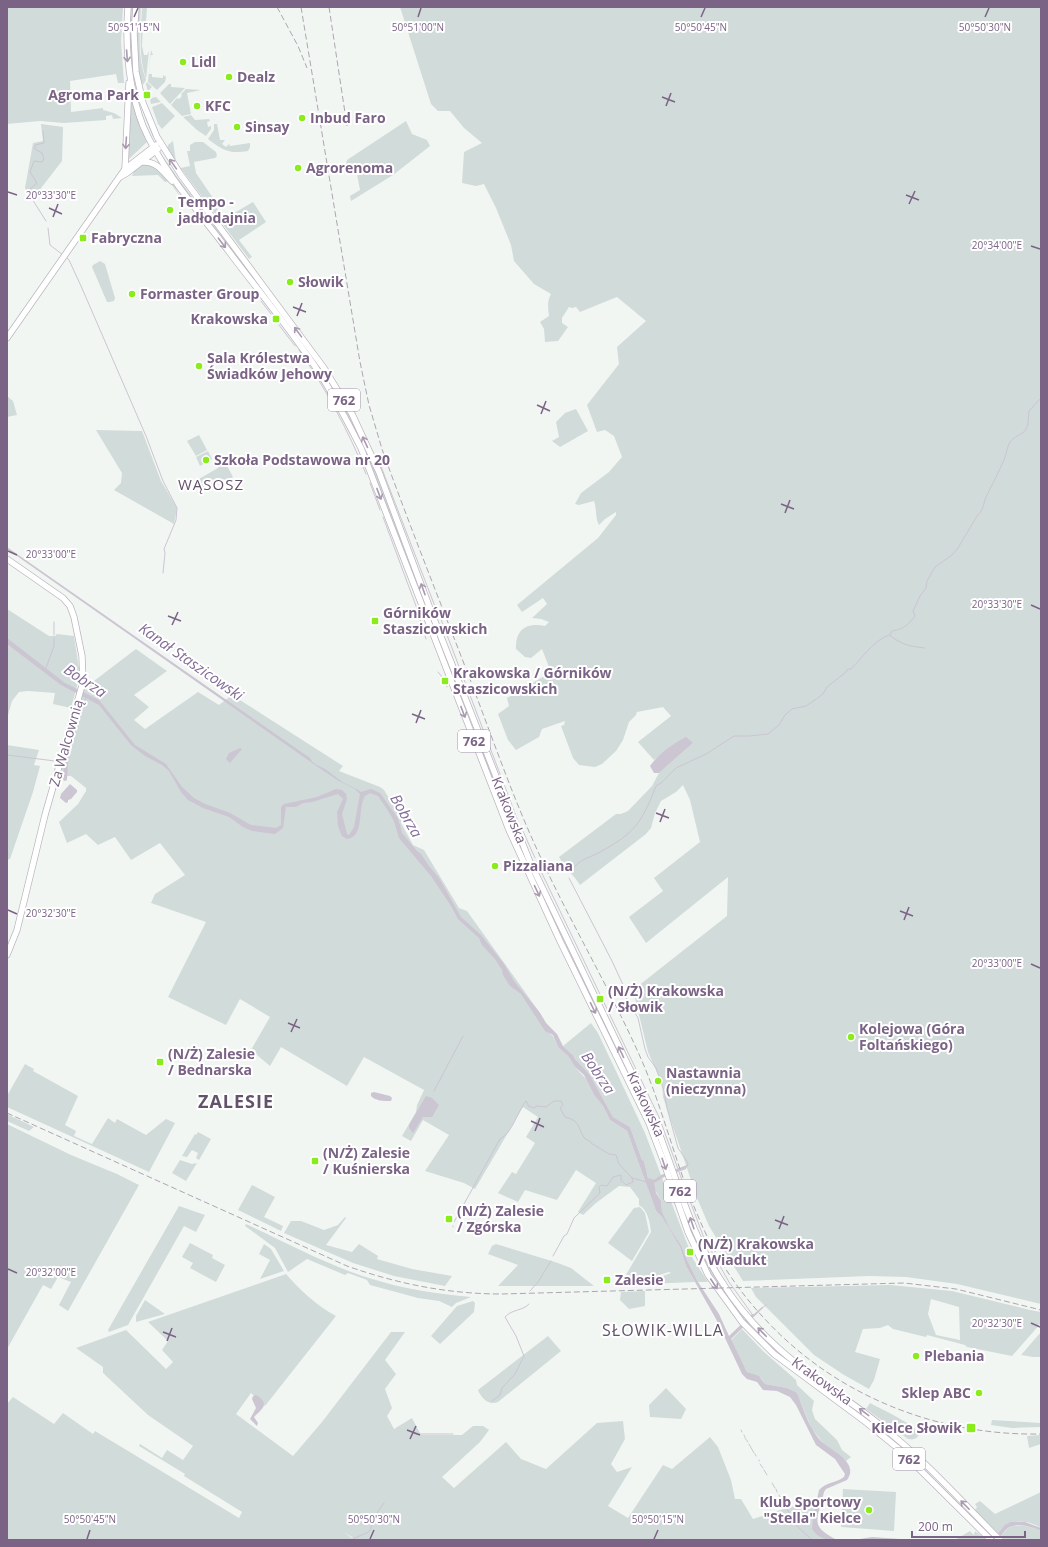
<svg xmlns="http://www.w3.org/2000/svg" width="1048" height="1547" viewBox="0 0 1048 1547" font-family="'Open Sans',sans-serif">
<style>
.green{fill:#d1dbda;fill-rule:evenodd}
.water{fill:#ccc5d2}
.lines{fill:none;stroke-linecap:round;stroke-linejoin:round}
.stream{stroke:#ccc5d2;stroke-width:1}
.canal{stroke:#ccc5d2;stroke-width:4}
.major-casing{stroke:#bbb6be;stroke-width:7}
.major{stroke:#fff;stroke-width:5.5}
.rail{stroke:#ada5b1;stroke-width:1;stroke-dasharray:6 3;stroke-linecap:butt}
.oneway{stroke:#a99ab0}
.ticks{fill:none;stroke:#7a6385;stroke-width:1.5}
.poi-dot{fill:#8aec1c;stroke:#fff;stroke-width:1.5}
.labels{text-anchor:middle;stroke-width:4;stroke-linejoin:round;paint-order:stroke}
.shield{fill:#fff;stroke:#a292aa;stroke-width:1}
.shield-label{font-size:13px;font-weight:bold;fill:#7a6385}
.poi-label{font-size:14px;font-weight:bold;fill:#7a6385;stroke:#fff;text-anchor:start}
.street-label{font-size:14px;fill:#7a6385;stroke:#fff}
.neighbourhood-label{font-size:15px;letter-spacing:1px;fill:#62526a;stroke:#fff}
.water-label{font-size:15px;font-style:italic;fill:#836d97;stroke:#fff}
.quarter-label{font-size:16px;letter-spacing:1px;fill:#62526a;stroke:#fff}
.district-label{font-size:18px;font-weight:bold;letter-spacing:1px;fill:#62526a;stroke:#fff}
.ticks-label{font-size:10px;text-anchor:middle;fill:#7a6385;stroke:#fff;stroke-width:4;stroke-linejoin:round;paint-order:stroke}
</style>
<rect width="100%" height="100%" fill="#f2f6f3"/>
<g class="green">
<polygon points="7,7 123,7 121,42 124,83 118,83 116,74 70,81 71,112 103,108 103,110 114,113 122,118 113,119 112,115 106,116 106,120 64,123 40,121 7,124"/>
<path d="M131,7H133C132,22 131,38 132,53C134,79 144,113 154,137H153C134,92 126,56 131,7Z"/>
<path d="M138,7H141C140,33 137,56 146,80L143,85C133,64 137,30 138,7Z"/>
<path d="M142,7H147L146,22H143L142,46L144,55H147L149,51L146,79C138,55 141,32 142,7Z"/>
<path d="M400,7H1041V1304L957,1284L906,1277L869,1276L743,1281L709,1226L697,1198L663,1097L662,1084L648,1052L633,990L727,916L728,877L646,943L629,917L663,891L654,878L700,842L690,800L683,785L676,792L661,801L655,813L651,828L646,834L580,885C574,875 565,868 559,857L616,814H621L628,811L652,786L659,773L693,743L674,744L654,760L638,742L671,716L663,707L637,712L636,715L629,722L623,740L616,751L602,764L595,767L579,765L573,758L561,726L564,725L565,721L542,729L539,737L516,750L508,740L498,714L509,706L507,698L551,672L542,649L531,658L525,657L516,649C515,629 527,622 545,626L549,622L541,619L532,618L547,604L543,598L522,612L517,605L598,538L616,515V512L605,519L599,525C595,518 597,509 594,501L579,505L575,504L581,493L609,472L622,457L614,436L605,430L597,432L587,405L619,364L617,347L646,321L617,297L580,312L576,307L572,308L569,307L562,318V323L568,327L558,341L545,342L544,329L540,322L549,316C548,308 547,301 551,294L534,284L514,261L511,245L496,208L484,184L476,186L462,183L464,152L482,143L464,128L450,111H438L431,104Z"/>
<polygon points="151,50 153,55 150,55 149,74 152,74 152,77 163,78 163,75 166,77 165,82 157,90 148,82"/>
<polygon points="147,82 152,87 149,90 151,98 156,97 161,102 151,104 146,84"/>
<polygon points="169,84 171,84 171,87 185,88 170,104 160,93"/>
<polygon points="186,89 201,90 187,93 191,114 182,116 171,105 177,98 179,99 182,96 181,94"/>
<polygon points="131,97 148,141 128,160 131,98"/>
<polygon points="162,103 175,116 162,129 158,124 152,107"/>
<polygon points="191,115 195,120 209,119 210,121 207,122 208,127 211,126 211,129 206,136 197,130 183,117"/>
<polygon points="406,121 412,134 427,140 430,146 393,175 351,201 350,196 360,190 356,169 346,164 347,160"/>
<polygon points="41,124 63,127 62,161 31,201 25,188 33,143 43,141"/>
<path d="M214,124H217L220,140H225L222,144L226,147L229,144L230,146L250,143V147L248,151C229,154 224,151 208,139L214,130Z"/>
<polygon points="173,141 176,162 181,168 190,166 187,151 190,151 190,145 195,142 203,142 216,152 217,156 215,158 194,162 196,173 217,204 216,207 224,219 253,202 266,222 239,240 252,257 249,259 167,150 168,145"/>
<polygon points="160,152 178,178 300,337 322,368 351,417 373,465 439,638 441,648 351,424 262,292 175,176"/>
<polygon points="142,164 155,165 173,183 181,198 169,181 165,182 158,175 132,176 134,171"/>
<polygon points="100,261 105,264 115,298 114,301 109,302 107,302 92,267 93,265"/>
<polygon points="7,396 13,401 17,415 7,417"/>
<polygon points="576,409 588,431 560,447 552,441 559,437 556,422 565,413"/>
<polygon points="96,430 142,431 161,481 177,508 174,524 114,490 121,483 122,473"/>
<polygon points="199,435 207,450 196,456 187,441"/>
<polygon points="208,451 212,459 200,466 196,457"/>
<polygon points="225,462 233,477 226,481 224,479 203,490 197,480 218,468 218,467"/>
<polygon points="7,609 49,636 55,636 57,634 74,636 80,675 71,708 53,704 55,693 28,691 19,692 12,701 7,719"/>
<path d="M136,649L167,671L134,695L149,707L134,720L145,729L198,692L219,705L232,695L343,766L339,771L380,787L384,790L402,820L401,823L413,845L424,850L459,908L467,911L540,1013L546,1023L552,1030L549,1033L553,1036L558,1047L568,1056L575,1067L586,1079L594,1095L603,1106L610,1120L627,1131L656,1211L662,1217L680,1247L686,1266L695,1282L621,1285L622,1283L653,1280L660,1281V1277L671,1273L669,1272L653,1277L623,1280L651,1232C650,1223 648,1210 639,1205V1199L630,1187L619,1186L596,1203L583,1215L578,1212L596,1183L576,1170L557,1200L525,1190L518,1202L498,1193L512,1172L516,1174L535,1143L526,1137L538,1117L523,1107L475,1189L464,1183L425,1171L449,1135L423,1120L411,1141L402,1136L416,1112L417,1105L424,1090L364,1057L347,1086L281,1047L270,1066L251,1050L270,1017L240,999L226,1025L168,997L206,922L151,903L155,894L185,875L160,843L131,860L115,837L98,845L86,834L67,843L59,822L78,804L86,791V788L71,776H60L81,697L87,684H90Z"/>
<polygon points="475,736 483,751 513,826 511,825 505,814"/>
<polygon points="7,745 39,750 34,765 40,766 33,792 10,859 7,860"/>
<polygon points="527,864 529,864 651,1118 692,1230 751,1324 869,1419 908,1452 934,1478 890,1437 776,1353 744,1320 715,1281 696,1246 620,1058"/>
<polygon points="591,1023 598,1033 645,1133 693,1259 708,1282 698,1282 687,1260 681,1245 669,1227 662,1213 661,1201 654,1188 650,1186 644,1161 642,1160 630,1127 613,1117 590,1075 575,1059 573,1055 571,1055 563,1046"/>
<polygon points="25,1064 34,1069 33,1071 78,1096 65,1125 76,1131 74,1136 92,1144 108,1118 115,1123 117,1119 146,1135 166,1119 175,1123 149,1172 7,1107 7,1096"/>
<polygon points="7,1114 34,1127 29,1131 7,1121"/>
<polygon points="7,1124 71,1155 117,1174 139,1185 68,1311 59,1305 71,1282 58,1277 51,1289 43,1285 7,1349"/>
<polygon points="198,1132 211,1139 199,1160 196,1158 198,1153 192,1150 187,1157 182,1156 195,1134 196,1135"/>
<polygon points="180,1160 192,1164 197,1163 186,1181 172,1173"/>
<polygon points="252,1185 275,1197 264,1217 283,1226 281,1231 238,1210"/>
<polygon points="179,1206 205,1215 196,1232 184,1226 128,1325 109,1332 108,1330"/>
<polygon points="640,1207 645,1213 649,1232 632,1261 608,1243 634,1208"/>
<polygon points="345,1217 346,1218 326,1245 352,1252 359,1244 378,1256 377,1259 412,1269 452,1276 445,1286 394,1276 375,1270 353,1263 284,1233 291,1221 301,1221 324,1230 338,1225"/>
<path d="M246,1224C287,1243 327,1265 369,1278C403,1289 437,1294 471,1297L456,1303L452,1307L439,1301L418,1298L370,1285L367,1280L348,1273L345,1275L307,1259L288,1272L275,1248L245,1226Z"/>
<polygon points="190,1243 213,1255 212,1258 225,1265 216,1282 190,1268 193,1263 182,1257"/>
<polygon points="264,1244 271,1249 284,1271 260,1279 270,1260 259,1254"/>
<polygon points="496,1244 555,1262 571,1268 594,1286 498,1286 518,1265 488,1254 492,1246"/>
<path d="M286,1274C300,1290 317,1306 336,1316L265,1406L251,1393L236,1414L293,1456L322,1422L391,1332H405L385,1360L396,1374L385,1389L392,1408L387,1416L394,1429L412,1418L421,1435H462L473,1426H483L489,1430L480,1442L442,1477L454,1488L506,1442L521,1459L546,1469L597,1423L623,1421L625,1439L611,1464L617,1472L632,1467L608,1506L628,1518L663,1465L672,1469L710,1437L718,1447L731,1480L735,1499H741L753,1519L790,1507L819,1503L815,1527L833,1540H356L344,1532L354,1540H7V1404L13,1397L54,1424L63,1413L93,1434L95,1431L239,1518L242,1512L184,1476L185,1474L139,1446L140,1444L162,1458L167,1450L183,1460L193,1446L148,1415L103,1373V1367L76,1348L126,1330L166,1369L173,1362L162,1350L168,1341L148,1322Z"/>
<path d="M890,1285L952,1291L1030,1310L1041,1312V1323L1012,1356L967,1347L965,1345L927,1335L926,1337L893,1329L888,1325L880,1328L863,1329L855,1352L880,1359L874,1380L869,1389L844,1375L814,1355L756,1297L751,1288ZM931,1299L959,1307L960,1340L936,1335L928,1314Z"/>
<polygon points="645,1291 645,1306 629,1309 620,1300 621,1292"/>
<polygon points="145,1300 165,1314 136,1322 136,1316"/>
<polygon points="473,1301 475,1303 474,1312 440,1344 431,1336 457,1306"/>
<polygon points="742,1329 763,1351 796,1380 797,1385 814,1401 812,1410 815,1419 837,1440 842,1450 851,1457 846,1461 824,1444 812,1429 796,1392 787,1388 765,1384 761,1378 747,1372 731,1340"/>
<polygon points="1041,1332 1041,1357 1033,1357 1021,1355"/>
<path d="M548,1336L561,1351L498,1402C489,1406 481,1398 478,1390Z"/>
<polygon points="666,1388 686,1409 681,1419 650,1417 649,1405"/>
<path d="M870,1403C881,1409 914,1424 920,1434C916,1439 914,1440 908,1439L866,1409Z"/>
<polygon points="992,1420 1041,1423 1041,1427 1012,1428 991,1425"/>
<polygon points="1041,1435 1041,1444 1029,1448 1027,1436"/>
<polygon points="843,1489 896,1492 894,1531 841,1527"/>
<path d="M1041,1492V1528C1027,1519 1009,1519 998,1533L975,1510L977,1507L975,1504L980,1501L995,1514Z"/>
<path d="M1012,1526C1022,1525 1032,1526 1041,1531V1540H1005L1001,1536L1007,1529Z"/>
<polygon points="970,1531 974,1535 975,1531 985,1539 955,1540"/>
</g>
<g class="water">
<path d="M7,547L310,758C313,765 320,766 325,769C330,772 336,778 341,781C347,785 354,787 361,792L371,789L380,793L397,817L400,825L402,833L417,851L421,854L429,866L439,878L461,917L481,935L504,964L514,981L540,1013L546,1023L557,1034L563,1046L571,1054L573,1055L575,1059L590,1075L613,1117L630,1127L642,1160L644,1161L648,1178L654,1180L661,1175L687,1165L686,1169L664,1177L654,1183L656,1193L661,1201L662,1212L669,1227L681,1245L687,1260L698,1282L719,1314L729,1336L752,1314H754L762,1307L763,1308L731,1339L747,1372L759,1376L765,1384L787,1388L796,1392C799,1396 800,1402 802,1406C807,1419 812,1431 821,1441C831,1451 860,1462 847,1480L826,1489L824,1492C818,1520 808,1525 837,1540C826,1540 818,1538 812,1529L813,1518L819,1490C826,1482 836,1483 844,1477L845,1474L835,1459L816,1445L796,1405L790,1397L777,1391L763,1390L757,1382L747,1379L742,1374L716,1319L686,1266L680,1247L662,1217L656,1211L627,1131L610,1120L603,1106L594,1095L584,1075L575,1067L568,1056L558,1047L553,1035L545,1031L521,994L510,986L503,975L502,970L495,959L482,945L479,938L458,919L451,906L431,876L399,838L394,821L387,809L378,796L370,793L365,796C357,809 365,837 347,839L342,836L338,826L337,812L343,799L338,794L312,802L303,803L296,807H286L283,828L275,834L252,831L243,827L229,817L203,808L188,800L181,792L169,771L162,765L145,756L131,745L99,705L61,685L7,644V638L65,683L99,700L135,745L166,764L182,787L194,798L205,804L230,813L251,825L276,828L281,825V807L284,804L317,797L336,789L342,790L346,794L347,799L342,814L347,834L349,835L354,827L360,794L355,789L339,781L318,767L7,549Z"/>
<path d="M686,737L693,743L659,773H654L650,766C659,753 673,744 686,737Z"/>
<polygon points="240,748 242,749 230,763 226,759 229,753"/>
<polygon points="70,784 77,790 77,792 71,799 68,800 68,802 66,803 60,798 61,794"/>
<path d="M374,1092L390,1096L392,1098L391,1101C383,1101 376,1101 371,1096V1093Z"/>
<polygon points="426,1096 432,1098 439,1105 432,1117 423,1117 413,1133 409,1128 409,1125"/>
<path d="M256,1395C270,1404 263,1408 254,1417L258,1423L257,1426L250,1419L256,1408L252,1399L253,1396Z"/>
<path d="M1011,1522H1025L1041,1528V1531C1033,1527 1017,1522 1008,1528C1005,1530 1003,1533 1001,1536L998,1533L1005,1525Z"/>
<polygon points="872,1537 914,1540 854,1540"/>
</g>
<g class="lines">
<g class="stream">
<polyline points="43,131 44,143 35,145 35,149 42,153 44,159 42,162 34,161 30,172 37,183 29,190 34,202 46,221"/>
<polyline points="48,228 50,245 63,255"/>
<polyline points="66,257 69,260 81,286 146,436 163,481 177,508 176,520 164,549 165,553 163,573"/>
<polyline points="261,301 271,314"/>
<polyline points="279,325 295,346"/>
<path d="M299,350C326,389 348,430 366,474"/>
<polyline points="377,456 436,609"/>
<polyline points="370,483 380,510"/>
<polyline points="383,517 416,606 426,639"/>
<polyline points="439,614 518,821"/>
<polyline points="54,622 54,635"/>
<path d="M890,635L892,631C904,629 908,625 915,616L913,611L920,596L926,588L927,581L935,567L952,555L958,548L977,516C984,510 983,504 986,497C992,485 998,473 1004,460C1006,455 1007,447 1010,442C1013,437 1024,434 1026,429C1029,425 1028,416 1029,411L1041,398"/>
<polyline points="46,668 54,646 54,638"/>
<polyline points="438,672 443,678 447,687"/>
<polyline points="7,755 55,761"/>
<polyline points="64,762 66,762 86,697"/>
<polyline points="522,829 535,858"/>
<polyline points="536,861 659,1117 678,1169"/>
<path d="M572,870C578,860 589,858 600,852C635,833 642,822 656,786L661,783L676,768L706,754L734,736H749L768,734L779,725L785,715L792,709L806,706L815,700L823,694L827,687L846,672L848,669H851C862,658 874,640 889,635C903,645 908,646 925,648"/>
<polyline points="569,878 612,961 624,987 626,998 638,1018 645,1049 648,1057 656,1068 664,1091 667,1108 678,1148 688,1163 687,1167"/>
<polyline points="434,1091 463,1036"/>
<polyline points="679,1172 704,1238 729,1282 752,1314"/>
<path d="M454,1222L500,1139C512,1134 518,1110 526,1101L528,1104V1106L534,1108L537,1106L546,1107L554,1101H561L563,1105L560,1108L565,1117C581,1121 577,1127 585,1139L590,1141L591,1143L609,1154L616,1155L619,1164L632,1178"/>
<polyline points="453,1227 453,1226"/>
<polyline points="553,1256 564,1236 567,1234 574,1218 600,1193 599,1187 601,1185 607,1186 613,1177 621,1175 621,1180 626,1185 633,1182 632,1178 647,1182"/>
<polyline points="530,1291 538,1282 551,1261"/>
<polyline points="762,1308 766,1305"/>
<path d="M492,1401L500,1395L502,1388L515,1374L524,1356L516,1336L505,1317C512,1309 523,1311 529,1304"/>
<polyline points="741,1430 742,1432"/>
<polyline points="414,1434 453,1434"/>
<polyline points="744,1435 745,1437"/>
<polyline points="745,1438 748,1442"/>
<polyline points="749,1444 754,1453"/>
<polyline points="755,1454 756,1456"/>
<polyline points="759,1460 759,1461"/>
<polyline points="760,1464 763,1468"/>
<polyline points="764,1470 767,1475"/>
<polyline points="772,1483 775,1488"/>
<polyline points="776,1489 777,1492"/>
<polyline points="779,1495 792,1518"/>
<polyline points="796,1525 812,1540"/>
<polyline points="350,1540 369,1532 377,1513 384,1503"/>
</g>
<polyline class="canal" points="65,779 66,762"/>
<g class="major-casing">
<g id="major">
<path d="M128,7C125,48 128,87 143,126C161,169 201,215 230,253C260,293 293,332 320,374C335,397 348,423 361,448L509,830L560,941L649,1123L663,1160L688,1232L708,1275L742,1322L774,1354L867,1423L900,1450L991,1540"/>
<path d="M136,7L134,34L136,72L143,103L157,137L181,175L324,368L352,414L379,472L432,614L516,827L530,862L652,1115C675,1171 689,1232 722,1282C742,1314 768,1341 797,1364C824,1386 854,1403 880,1425C924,1459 961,1501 1000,1540"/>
<path d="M143,162C157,161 163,172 172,181"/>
<polyline points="125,169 129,83"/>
<polyline points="120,177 127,173 158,149"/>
<polyline points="7,338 125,169 156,145"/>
<polyline points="7,559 63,598 70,606 74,617 82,656 83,682 45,815 17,930 7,955"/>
</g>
</g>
<use href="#major" class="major"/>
<g class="rail">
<polyline points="277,7 298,46 307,68"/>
<path d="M301,7L360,362L369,405L382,449C409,524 439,599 468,674C490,731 510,790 535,845C568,919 610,988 642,1061C664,1112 676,1166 698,1216C713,1253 736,1288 763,1317C834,1395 936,1436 1041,1434"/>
<polyline points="329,7 347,126"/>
<path d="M7,1113L347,1266C398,1284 448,1294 502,1294L904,1283L956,1289L1041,1310"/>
</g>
</g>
<defs><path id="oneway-shaft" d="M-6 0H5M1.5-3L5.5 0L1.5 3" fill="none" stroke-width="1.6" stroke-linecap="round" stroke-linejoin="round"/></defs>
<g class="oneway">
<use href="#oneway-shaft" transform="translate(127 56) rotate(86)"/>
<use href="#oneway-shaft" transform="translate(126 143) rotate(94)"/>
<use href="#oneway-shaft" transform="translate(173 164) rotate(-125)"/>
<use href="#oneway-shaft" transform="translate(222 243) rotate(53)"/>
<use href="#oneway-shaft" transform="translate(298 332) rotate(-126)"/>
<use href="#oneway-shaft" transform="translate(365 442) rotate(-115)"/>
<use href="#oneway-shaft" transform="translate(379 494) rotate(69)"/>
<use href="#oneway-shaft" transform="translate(423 589) rotate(-110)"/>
<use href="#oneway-shaft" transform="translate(463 712) rotate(69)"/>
<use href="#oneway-shaft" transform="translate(537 891) rotate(65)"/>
<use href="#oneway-shaft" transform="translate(593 1008) rotate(64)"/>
<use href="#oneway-shaft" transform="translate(621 1052) rotate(-116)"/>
<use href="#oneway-shaft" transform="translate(664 1164) rotate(71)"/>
<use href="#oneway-shaft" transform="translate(692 1223) rotate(-109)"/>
<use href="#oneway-shaft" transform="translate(714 1284) rotate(57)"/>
<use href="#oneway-shaft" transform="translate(762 1332) rotate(-134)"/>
<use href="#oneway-shaft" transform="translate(864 1412) rotate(-143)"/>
<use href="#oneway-shaft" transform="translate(965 1505) rotate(-135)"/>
</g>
<path class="ticks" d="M134,17L138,8M418,17L421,8M701,17L705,8M985,17L989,8M662,97L675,102M666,106L671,93M8,192L17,195M906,195L919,200M909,204L915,191M49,208L62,214M53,217L58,204M1031,246L1040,249M293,307L306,312M297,316L302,303M537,405L550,411M541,414L546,401M781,504L794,509M785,513L790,500M8,551L17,555M1031,605L1040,609M168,616L181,621M172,625L178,612M412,714L425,719M416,723L421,710M656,813L669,818M660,822L665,809M8,910L17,914M900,911L913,916M904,920L909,907M1031,964L1040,968M288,1023L300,1028M291,1032L297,1019M531,1121L544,1127M535,1131L540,1118M775,1220L788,1225M779,1229L784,1216M8,1269L17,1273M1031,1323L1040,1327M163,1332L176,1337M167,1341L172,1328M407,1430L420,1435M410,1439L416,1426M87,1539L90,1530M370,1539L374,1530M654,1539L658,1530"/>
<g class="poi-dot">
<circle cx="183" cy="62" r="4"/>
<circle cx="229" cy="77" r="4"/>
<rect x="143" y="91" width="8" height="8" rx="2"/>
<circle cx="197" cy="106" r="4"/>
<circle cx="302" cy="118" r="4"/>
<circle cx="237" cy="127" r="4"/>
<circle cx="298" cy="168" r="4"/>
<circle cx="170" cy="210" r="4"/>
<rect x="79" y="234" width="8" height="8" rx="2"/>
<circle cx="290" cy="282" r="4"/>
<circle cx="132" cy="294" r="4"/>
<rect x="272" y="315" width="8" height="8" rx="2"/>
<circle cx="199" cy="366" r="4"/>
<circle cx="206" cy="460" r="4"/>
<rect x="371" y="617" width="8" height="8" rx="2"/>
<rect x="441" y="677" width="8" height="8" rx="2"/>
<circle cx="495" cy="866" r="4"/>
<rect x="596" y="995" width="8" height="8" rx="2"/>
<circle cx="851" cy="1037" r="4"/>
<rect x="156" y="1058" width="8" height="8" rx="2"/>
<circle cx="658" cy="1081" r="4"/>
<rect x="311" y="1157" width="8" height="8" rx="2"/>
<rect x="445" y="1215" width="8" height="8" rx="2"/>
<rect x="686" y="1248" width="8" height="8" rx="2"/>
<rect x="603" y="1276" width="8" height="8" rx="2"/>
<circle cx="916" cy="1356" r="4"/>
<circle cx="979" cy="1393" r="4"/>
<rect x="966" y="1423" width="10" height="10" rx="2"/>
<circle cx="869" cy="1510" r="4"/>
</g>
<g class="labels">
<g class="shield">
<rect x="328" y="389" width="32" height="22" rx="3"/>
<rect x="458" y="730" width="32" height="22" rx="3"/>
<rect x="664" y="1180" width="32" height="22" rx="3"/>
<rect x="893" y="1448" width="32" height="22" rx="3"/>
</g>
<g class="shield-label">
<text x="344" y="405">762</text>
<text x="474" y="746">762</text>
<text x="680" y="1196">762</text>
<text x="909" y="1464">762</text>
</g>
<g class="poi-label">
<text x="191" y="67">Lidl</text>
<text x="237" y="82">Dealz</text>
<text x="139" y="100" text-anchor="end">Agroma Park</text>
<text x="205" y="111">KFC</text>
<text x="310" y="123">Inbud Faro</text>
<text x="245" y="132">Sinsay</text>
<text x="306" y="173">Agrorenoma</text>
<text x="178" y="207">Tempo -<tspan x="178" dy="16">jadłodajnia</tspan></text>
<text x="91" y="243">Fabryczna</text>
<text x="298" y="287">Słowik</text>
<text x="140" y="299">Formaster Group</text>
<text x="268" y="324" text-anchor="end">Krakowska</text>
<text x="207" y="363">Sala Królestwa<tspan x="207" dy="16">Świadków Jehowy</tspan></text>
<text x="214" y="465">Szkoła Podstawowa nr 20</text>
<text x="383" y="618">Górników<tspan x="383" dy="16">Staszicowskich</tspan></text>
<text x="453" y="678">Krakowska / Górników<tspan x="453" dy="16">Staszicowskich</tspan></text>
<text x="503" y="871">Pizzaliana</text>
<text x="608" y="996">(N/Ż) Krakowska<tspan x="608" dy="16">/ Słowik</tspan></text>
<text x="859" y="1034">Kolejowa (Góra<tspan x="859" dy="16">Foltańskiego)</tspan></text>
<text x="168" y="1059">(N/Ż) Zalesie<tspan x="168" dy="16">/ Bednarska</tspan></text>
<text x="666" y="1078">Nastawnia<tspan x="666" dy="16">(nieczynna)</tspan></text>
<text x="323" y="1158">(N/Ż) Zalesie<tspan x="323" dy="16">/ Kuśnierska</tspan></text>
<text x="457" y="1216">(N/Ż) Zalesie<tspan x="457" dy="16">/ Zgórska</tspan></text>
<text x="698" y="1249">(N/Ż) Krakowska<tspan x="698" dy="16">/ Wiadukt</tspan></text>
<text x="615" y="1285">Zalesie</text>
<text x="924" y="1361">Plebania</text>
<text x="971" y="1398" text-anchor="end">Sklep ABC</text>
<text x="962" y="1433" text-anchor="end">Kielce Słowik</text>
<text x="861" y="1507" text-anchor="end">Klub Sportowy<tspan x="861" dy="16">"Stella" Kielce</tspan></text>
</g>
<g class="street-label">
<text transform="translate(66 743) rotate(-74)" y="5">Za Walcownią</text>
<text transform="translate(509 810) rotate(68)" y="5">Krakowska</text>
<text transform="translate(646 1104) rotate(65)" y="5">Krakowska</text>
<text transform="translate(822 1381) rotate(36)" y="5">Krakowska</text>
</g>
<g class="neighbourhood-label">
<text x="211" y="490">WĄSOSZ</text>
</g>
<g class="water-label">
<text transform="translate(191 662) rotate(35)" y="5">Kanał Staszicowski</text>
<text transform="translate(85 681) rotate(34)" y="5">Bobrza</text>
<text transform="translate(406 816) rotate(60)" y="5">Bobrza</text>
<text transform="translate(598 1073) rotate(56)" y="5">Bobrza</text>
</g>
<g class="quarter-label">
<text x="663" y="1336">SŁOWIK-WILLA</text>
</g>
<g class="district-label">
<text x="236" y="1108">ZALESIE</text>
</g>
</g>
<g class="ticks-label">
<text x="134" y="31">50°51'15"N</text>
<text x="418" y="31">50°51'00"N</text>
<text x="701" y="31">50°50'45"N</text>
<text x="985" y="31">50°50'30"N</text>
<text x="51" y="199">20°33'30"E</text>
<text x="997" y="249">20°34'00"E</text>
<text x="51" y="558">20°33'00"E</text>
<text x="997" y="608">20°33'30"E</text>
<text x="51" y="917">20°32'30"E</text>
<text x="997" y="967">20°33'00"E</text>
<text x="51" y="1276">20°32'00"E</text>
<text x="997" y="1327">20°32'30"E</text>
<text x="90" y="1523">50°50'45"N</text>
<text x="374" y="1523">50°50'30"N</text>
<text x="658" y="1523">50°50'15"N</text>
</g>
<rect width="1048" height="1547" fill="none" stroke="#7a6385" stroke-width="16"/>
<path d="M912 1531v6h113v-6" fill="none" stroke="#7a6385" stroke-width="2"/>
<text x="918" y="1531" font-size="12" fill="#7a6385" stroke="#ffffff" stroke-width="3" paint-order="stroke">200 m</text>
</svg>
